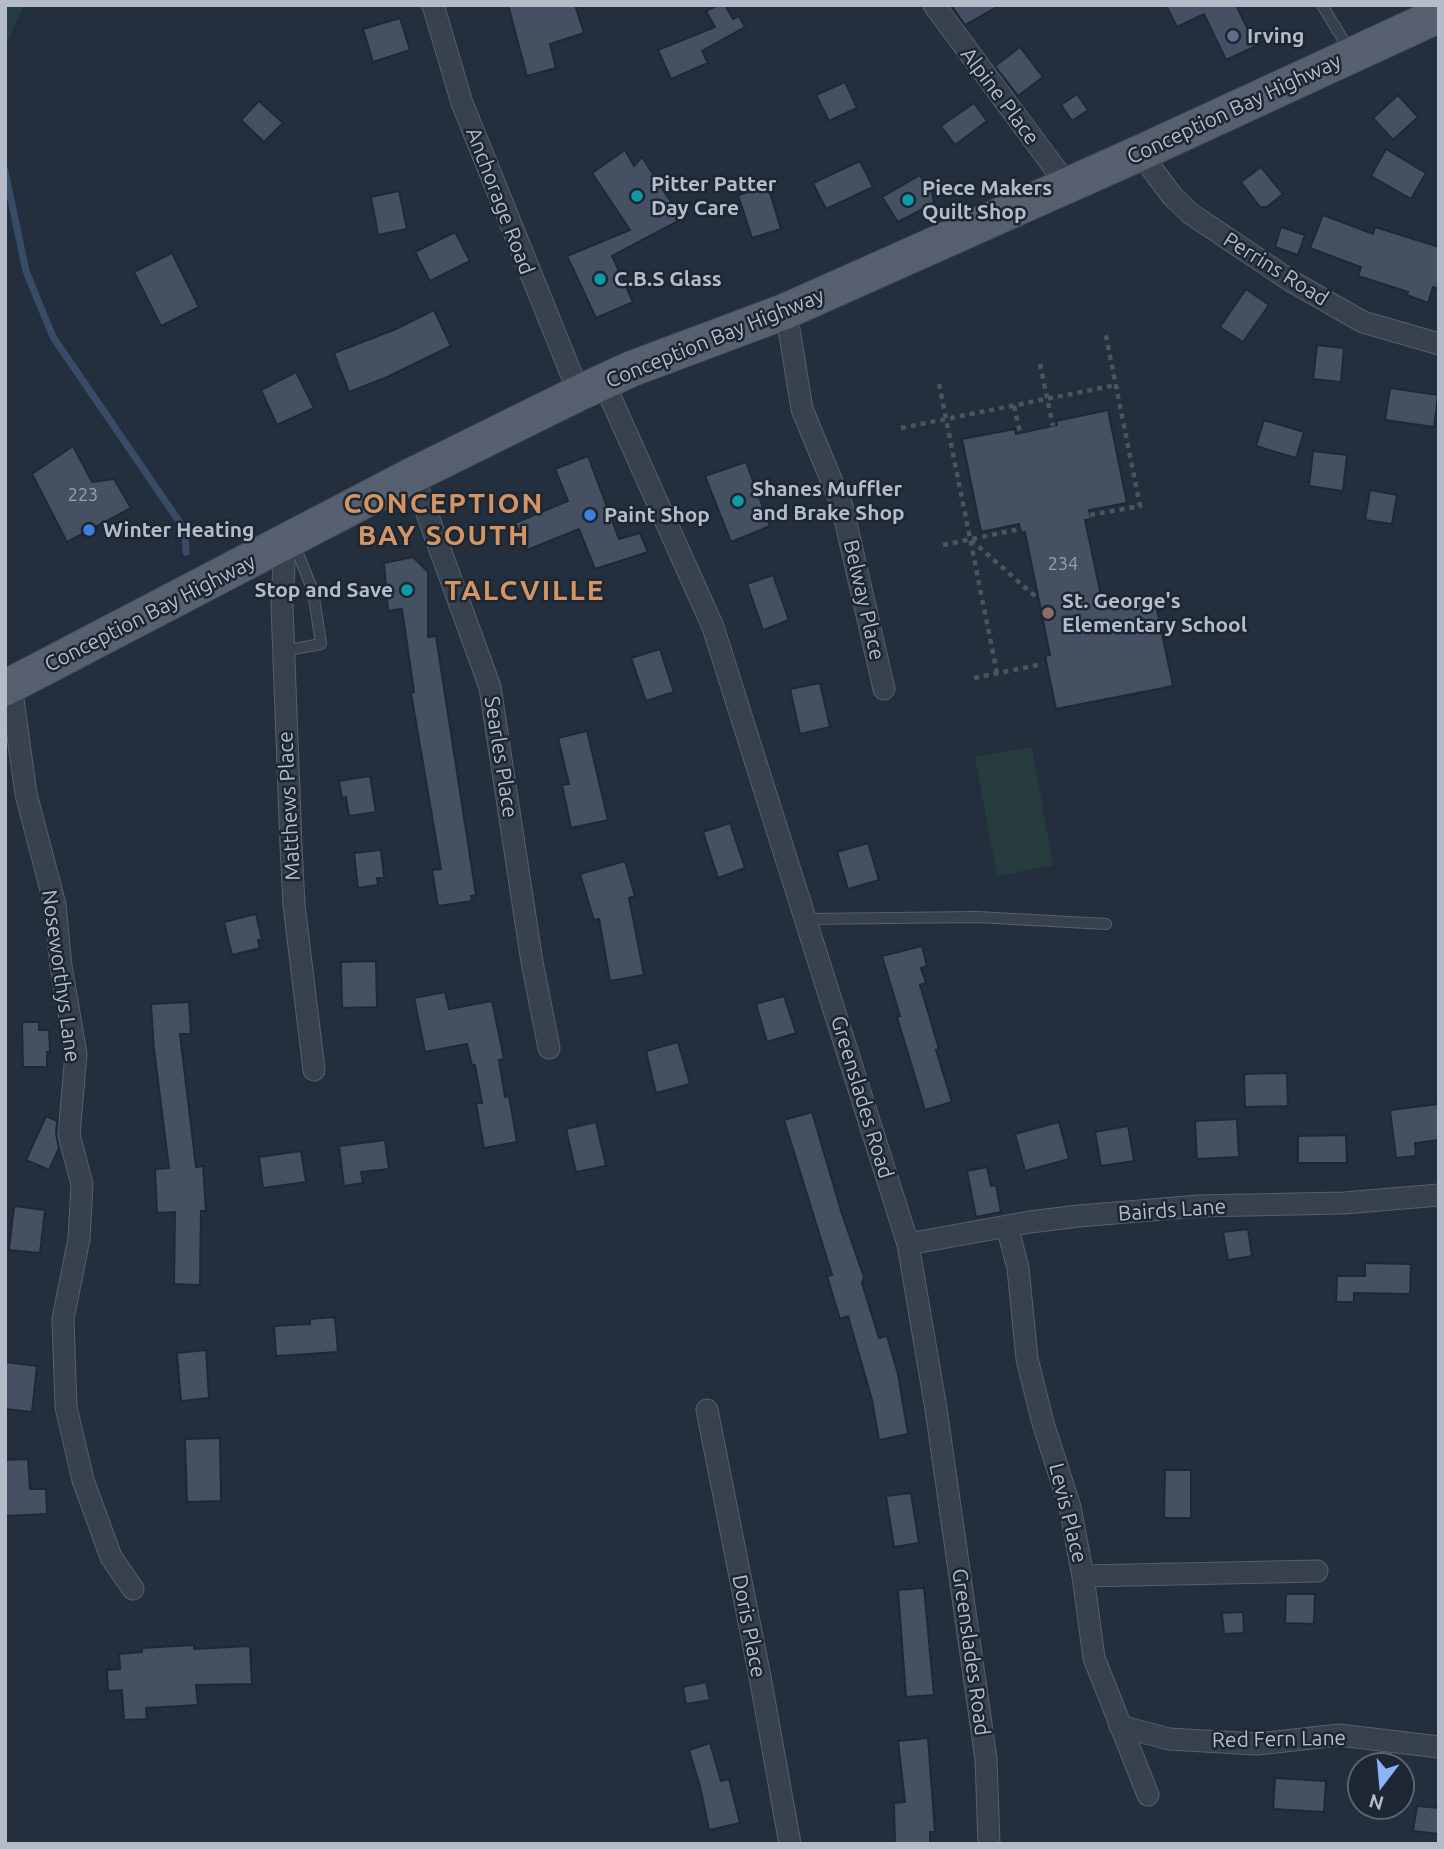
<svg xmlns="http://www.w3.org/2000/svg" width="1444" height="1849" viewBox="0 0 1444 1849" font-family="Ubuntu,sans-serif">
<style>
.green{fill:#263c3f}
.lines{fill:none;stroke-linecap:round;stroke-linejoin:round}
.stream{stroke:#394c67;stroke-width:7}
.building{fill:#455162;stroke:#1f2835;stroke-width:2}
.service-casing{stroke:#565f6c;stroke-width:12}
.minor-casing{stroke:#565f6c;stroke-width:23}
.primary-casing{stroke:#414a57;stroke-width:37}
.path{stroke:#44595c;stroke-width:4.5;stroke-dasharray:5 5;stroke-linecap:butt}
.service{stroke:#38414e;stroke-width:10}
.minor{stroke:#38414e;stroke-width:21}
.primary{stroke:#56606e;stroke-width:35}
.service-dot{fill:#5c6f8a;stroke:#1d2633;stroke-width:2.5}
.culture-dot{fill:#0f9aa8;stroke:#1d2633;stroke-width:2.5}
.shop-dot{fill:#3f7fe0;stroke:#1d2633;stroke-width:2.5}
.education-dot{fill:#8d6e63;stroke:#1d2633;stroke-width:2.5}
.labels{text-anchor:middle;stroke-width:5;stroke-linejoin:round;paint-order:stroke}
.number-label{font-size:18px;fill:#98a1af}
.poi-label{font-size:21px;font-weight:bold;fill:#b4bcc9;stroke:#1d2633;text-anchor:start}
.street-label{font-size:21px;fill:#b4bcc9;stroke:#1d2633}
.district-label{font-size:28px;font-weight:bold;letter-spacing:2px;fill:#d59563;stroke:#1d2633}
</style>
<rect width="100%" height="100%" fill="#242f3e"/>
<g class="green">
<polygon points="5,5 24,5 5,47"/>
<polygon points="1032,747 1053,865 997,876 975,757"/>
</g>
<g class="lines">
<polyline class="stream" points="5,171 26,271 53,337 185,530 186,552"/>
</g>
<g class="building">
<polygon points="508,5 575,5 584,33 550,44 556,68 527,76"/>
<polygon points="718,5 725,5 733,19 739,16 745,27 702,51 708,63 671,79 658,50 715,27 706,11"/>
<polygon points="951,5 1000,5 965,25"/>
<polygon points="1166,5 1236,5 1256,46 1226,60 1204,14 1177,27"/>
<polygon points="400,18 410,50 373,62 363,29"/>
<polygon points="1020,47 1043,77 1018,96 995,66"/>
<polygon points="845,82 857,108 829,121 816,95"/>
<polygon points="1077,94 1088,110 1072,121 1061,105"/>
<polygon points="1398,95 1418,117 1393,140 1373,118"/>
<polygon points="259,101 283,123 264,142 241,120"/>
<polygon points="974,103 987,121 955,145 941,126"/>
<polygon points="1386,149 1426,173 1411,199 1371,176"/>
<polygon points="625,150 634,166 642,157 682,219 612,256 633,302 596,318 567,256 630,230 592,173"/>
<polygon points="860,161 873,187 826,209 813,183"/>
<polygon points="1261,167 1283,194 1267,207 1260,207 1241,182"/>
<polygon points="920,175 925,184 930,182 934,203 898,222 882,197"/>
<polygon points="768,186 781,229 752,238 738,195"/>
<polygon points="399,191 407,229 378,235 371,197"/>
<polygon points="1323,215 1373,234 1375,227 1439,247 1439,289 1433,287 1428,303 1407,295 1408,292 1358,276 1361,267 1310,248"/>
<polygon points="1281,227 1305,235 1298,255 1275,247"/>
<polygon points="455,232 470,261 430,281 415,252"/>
<polygon points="172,253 199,307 161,326 134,272"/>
<polygon points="1246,289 1269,305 1243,342 1220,327"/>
<polygon points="434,310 451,346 385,378 349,392 334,353 396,329"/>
<polygon points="1317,345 1344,348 1341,382 1313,379"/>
<polygon points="296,372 314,408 277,425 261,390"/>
<polygon points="1390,388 1438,395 1434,427 1385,420"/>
<polygon points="1108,410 1127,503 1089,510 1091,519 1085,520 1103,605 1154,595 1173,686 1056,709 1045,656 1050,655 1025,532 1021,533 1019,524 981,532 962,439 1015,429 1016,434 1057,425 1056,421"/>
<polygon points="1264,420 1304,432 1296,458 1256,446"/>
<polygon points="73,446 92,482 114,479 131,508 67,542 32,474"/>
<polygon points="1313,451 1347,455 1343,491 1309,486"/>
<polygon points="588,456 619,539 640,533 648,552 595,569 579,529 527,550 515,523 568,501 555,469"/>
<polygon points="746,462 770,526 731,542 705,476"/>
<polygon points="1370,490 1397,495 1392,524 1365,520"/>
<polygon points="413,557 428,572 428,637 436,636 476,895 471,896 472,901 438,906 432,870 441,869 411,693 414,692 402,609 388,611 384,563"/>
<polygon points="773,575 789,620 763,630 747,584"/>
<polygon points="660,649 674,692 646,701 631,658"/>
<polygon points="820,683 830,727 800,734 790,689"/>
<polygon points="587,731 608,820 571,828 562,785 569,784 558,738"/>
<polygon points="370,776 376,812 349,816 346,797 342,798 339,781"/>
<polygon points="730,823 745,868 718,878 703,832"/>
<polygon points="868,843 879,880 848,889 837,852"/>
<polygon points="381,850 384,878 377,878 378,885 358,888 354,853"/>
<polygon points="625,861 635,896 629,898 644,975 610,981 599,919 594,920 580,874"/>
<polygon points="256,914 262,940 258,940 260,948 232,955 224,922"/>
<polygon points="922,946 927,966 921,968 926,983 920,985 939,1049 936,1050 952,1102 925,1110 897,1017 900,1016 882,956"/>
<polygon points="376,961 377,1007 342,1008 341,962"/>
<polygon points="445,992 449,1009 492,1001 504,1059 499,1060 505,1097 509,1096 517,1142 484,1148 476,1103 482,1103 475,1065 472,1065 467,1044 425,1052 414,998"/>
<polygon points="784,996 796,1033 767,1042 756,1004"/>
<polygon points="189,1002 191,1034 180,1034 196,1167 203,1166 206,1211 201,1211 200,1285 174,1284 175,1212 157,1213 155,1169 169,1168 154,1049 151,1004"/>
<polygon points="22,1022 39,1022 39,1030 49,1030 50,1052 47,1052 47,1067 23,1067"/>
<polygon points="678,1042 690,1084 656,1093 646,1051"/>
<polygon points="1287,1073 1288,1106 1245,1107 1244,1074"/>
<polygon points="1439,1104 1439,1140 1415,1143 1416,1156 1396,1158 1390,1110"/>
<polygon points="812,1112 842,1214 864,1277 862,1283 879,1338 887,1336 898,1374 908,1434 879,1440 872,1400 848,1316 840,1319 827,1276 832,1275 784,1120"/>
<polygon points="46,1116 57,1121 56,1134 59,1148 49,1170 26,1160"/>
<polygon points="1237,1119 1239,1157 1197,1159 1195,1121"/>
<polygon points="596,1122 606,1166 576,1172 566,1129"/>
<polygon points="1059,1122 1069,1159 1025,1171 1015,1134"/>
<polygon points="1128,1126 1134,1161 1101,1166 1095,1132"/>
<polygon points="1346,1135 1347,1163 1298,1163 1298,1136"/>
<polygon points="385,1140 389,1169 361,1172 363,1183 344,1186 339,1146"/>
<polygon points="301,1151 306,1182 263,1188 259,1157"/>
<polygon points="987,1167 991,1186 996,1185 1001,1212 976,1217 967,1171"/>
<polygon points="14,1206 45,1210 40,1253 9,1250"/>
<polygon points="1248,1229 1252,1256 1228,1260 1223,1232"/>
<polygon points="1365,1263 1411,1264 1410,1294 1354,1293 1354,1302 1336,1302 1337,1276 1365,1276"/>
<polygon points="335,1317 338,1352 276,1356 274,1326 310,1324 310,1319"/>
<polygon points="206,1350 209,1398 181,1401 177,1353"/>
<polygon points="5,1362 37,1366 32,1412 5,1409"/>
<polygon points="220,1438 221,1501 187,1502 185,1439"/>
<polygon points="28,1459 30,1489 46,1489 47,1514 5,1516 5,1460"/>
<polygon points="1165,1470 1191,1470 1191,1518 1164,1518"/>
<polygon points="911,1493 919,1543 894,1547 886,1496"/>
<polygon points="924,1588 934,1695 906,1697 898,1590"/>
<polygon points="1286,1594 1315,1594 1314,1624 1285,1623"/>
<polygon points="1243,1612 1244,1633 1224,1634 1222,1613"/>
<polygon points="194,1645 194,1649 250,1646 252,1684 196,1685 198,1705 146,1708 147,1719 124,1720 122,1690 108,1691 107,1670 120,1669 119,1654 142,1652 142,1648"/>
<polygon points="706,1682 710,1700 686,1704 683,1687"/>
<polygon points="928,1738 935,1832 930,1832 930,1844 895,1844 894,1803 905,1802 898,1741"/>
<polygon points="710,1743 721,1781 729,1779 740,1823 709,1830 700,1786 689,1750"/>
<polygon points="1275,1778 1326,1781 1324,1812 1273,1809"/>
<polygon points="1417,1806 1439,1808 1439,1834 1413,1831"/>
</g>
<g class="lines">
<g class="service-casing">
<g id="service">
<polyline points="1322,5 1350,51"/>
<polyline points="283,651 321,644 313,591 293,541"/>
<polyline points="807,919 977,917 1106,924"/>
</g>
</g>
<g class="minor-casing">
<g id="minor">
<polyline points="433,5 462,103 579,393"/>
<polyline points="934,5 1068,186"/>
<polyline points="1140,153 1173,197 1191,214 1291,281 1363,322 1439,344"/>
<polyline points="786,311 802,409 842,506 884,689"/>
<polyline points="604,383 713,627 908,1244 936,1409 986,1759 989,1844"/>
<polyline points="413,475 490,687 532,962 549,1048"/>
<polyline points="285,542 282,606 291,845 294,905 314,1070"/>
<polyline points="11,685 26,794 55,905 61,966 76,1054 69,1135 82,1184 79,1239 63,1319 66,1407 83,1480 111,1557 133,1589"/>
<polyline points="1007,1226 1018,1268 1027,1359 1043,1423 1070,1507 1083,1576 1094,1658 1148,1795"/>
<polyline points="908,1244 1030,1222 1079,1216 1199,1206 1344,1203 1439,1195"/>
<polyline points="707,1410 760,1677 790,1844"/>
<polyline points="1083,1576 1317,1571"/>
<polyline points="1120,1726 1169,1739 1257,1744 1339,1735 1439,1747"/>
</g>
</g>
<g class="primary-casing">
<polyline id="primary" points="5,688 413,475 579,393 631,369 786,311 1140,153 1439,15"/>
</g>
<g class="path">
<polyline points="1040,364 1053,426"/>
<polyline points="939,384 997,673"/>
<polyline points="1014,406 1020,433"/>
<polyline points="901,428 1116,385"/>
<polyline points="1090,515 1140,506 1105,331"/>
<polyline points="971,540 1036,597"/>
<polyline points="943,545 1020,529"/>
<polyline points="974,678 1043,664"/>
</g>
<use href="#service" class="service"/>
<use href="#minor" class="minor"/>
<use href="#primary" class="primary"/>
</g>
<circle class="service-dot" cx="1233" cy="36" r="7"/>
<g class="culture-dot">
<circle cx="637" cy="196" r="7"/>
<circle cx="908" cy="200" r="7"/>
<circle cx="600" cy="279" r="7"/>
<circle cx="738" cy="501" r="7"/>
<circle cx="407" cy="590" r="7"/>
</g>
<g class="shop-dot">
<circle cx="590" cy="515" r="7"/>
<circle cx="89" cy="530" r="7"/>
</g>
<circle class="education-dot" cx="1048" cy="613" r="7"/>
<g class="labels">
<g class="number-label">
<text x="83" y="501">223</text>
<text x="1063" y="570">234</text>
</g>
<g class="poi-label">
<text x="1247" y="43">Irving</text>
<text x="651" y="191">Pitter Patter<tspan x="651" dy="24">Day Care</tspan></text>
<text x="922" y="195">Piece Makers<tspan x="922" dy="24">Quilt Shop</tspan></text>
<text x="614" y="286">C.B.S Glass</text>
<text x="752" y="496">Shanes Muffler<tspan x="752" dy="24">and Brake Shop</tspan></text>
<text x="604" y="522">Paint Shop</text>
<text x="103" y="537">Winter Heating</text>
<text x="393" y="597" text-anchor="end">Stop and Save</text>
<text x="1062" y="608">St. George's<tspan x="1062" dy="24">Elementary School</tspan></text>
</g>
<g class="street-label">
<text transform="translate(1000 96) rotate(53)" y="7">Alpine Place</text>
<text transform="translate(1234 109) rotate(-25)" y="7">Conception Bay Highway</text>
<text transform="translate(500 201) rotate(69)" y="7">Anchorage Road</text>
<text transform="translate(1276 269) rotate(32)" y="7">Perrins Road</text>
<text transform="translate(715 338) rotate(-22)" y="7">Conception Bay Highway</text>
<text transform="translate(864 600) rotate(77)" y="7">Belway Place</text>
<text transform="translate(150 613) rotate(-27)" y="7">Conception Bay Highway</text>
<text transform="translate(501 757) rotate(81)" y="7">Searles Place</text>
<text transform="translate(289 806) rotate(-93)" y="7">Matthews Place</text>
<text transform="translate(61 976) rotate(82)" y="7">Noseworthys Lane</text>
<text transform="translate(862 1097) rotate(73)" y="7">Greenslades Road</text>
<text transform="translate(1172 1210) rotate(-4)" y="7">Bairds Lane</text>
<text transform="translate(1068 1513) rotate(76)" y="7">Levis Place</text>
<text transform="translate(749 1626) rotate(79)" y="7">Doris Place</text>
<text transform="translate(971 1652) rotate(82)" y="7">Greenslades Road</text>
<text transform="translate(1279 1739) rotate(-1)" y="7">Red Fern Lane</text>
</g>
<g class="district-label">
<text x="444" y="513">CONCEPTION<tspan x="444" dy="32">BAY SOUTH</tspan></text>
<text x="525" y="600">TALCVILLE</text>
</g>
</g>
<rect width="1444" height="1849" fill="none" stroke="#b4bcc9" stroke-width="14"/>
<g transform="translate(1381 1786) rotate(196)"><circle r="33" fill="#1d2633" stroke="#59626f" stroke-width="2"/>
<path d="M0-5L12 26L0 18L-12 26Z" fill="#8ab4f8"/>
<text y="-10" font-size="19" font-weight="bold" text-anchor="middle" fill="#b4bcc9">N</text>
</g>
</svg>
